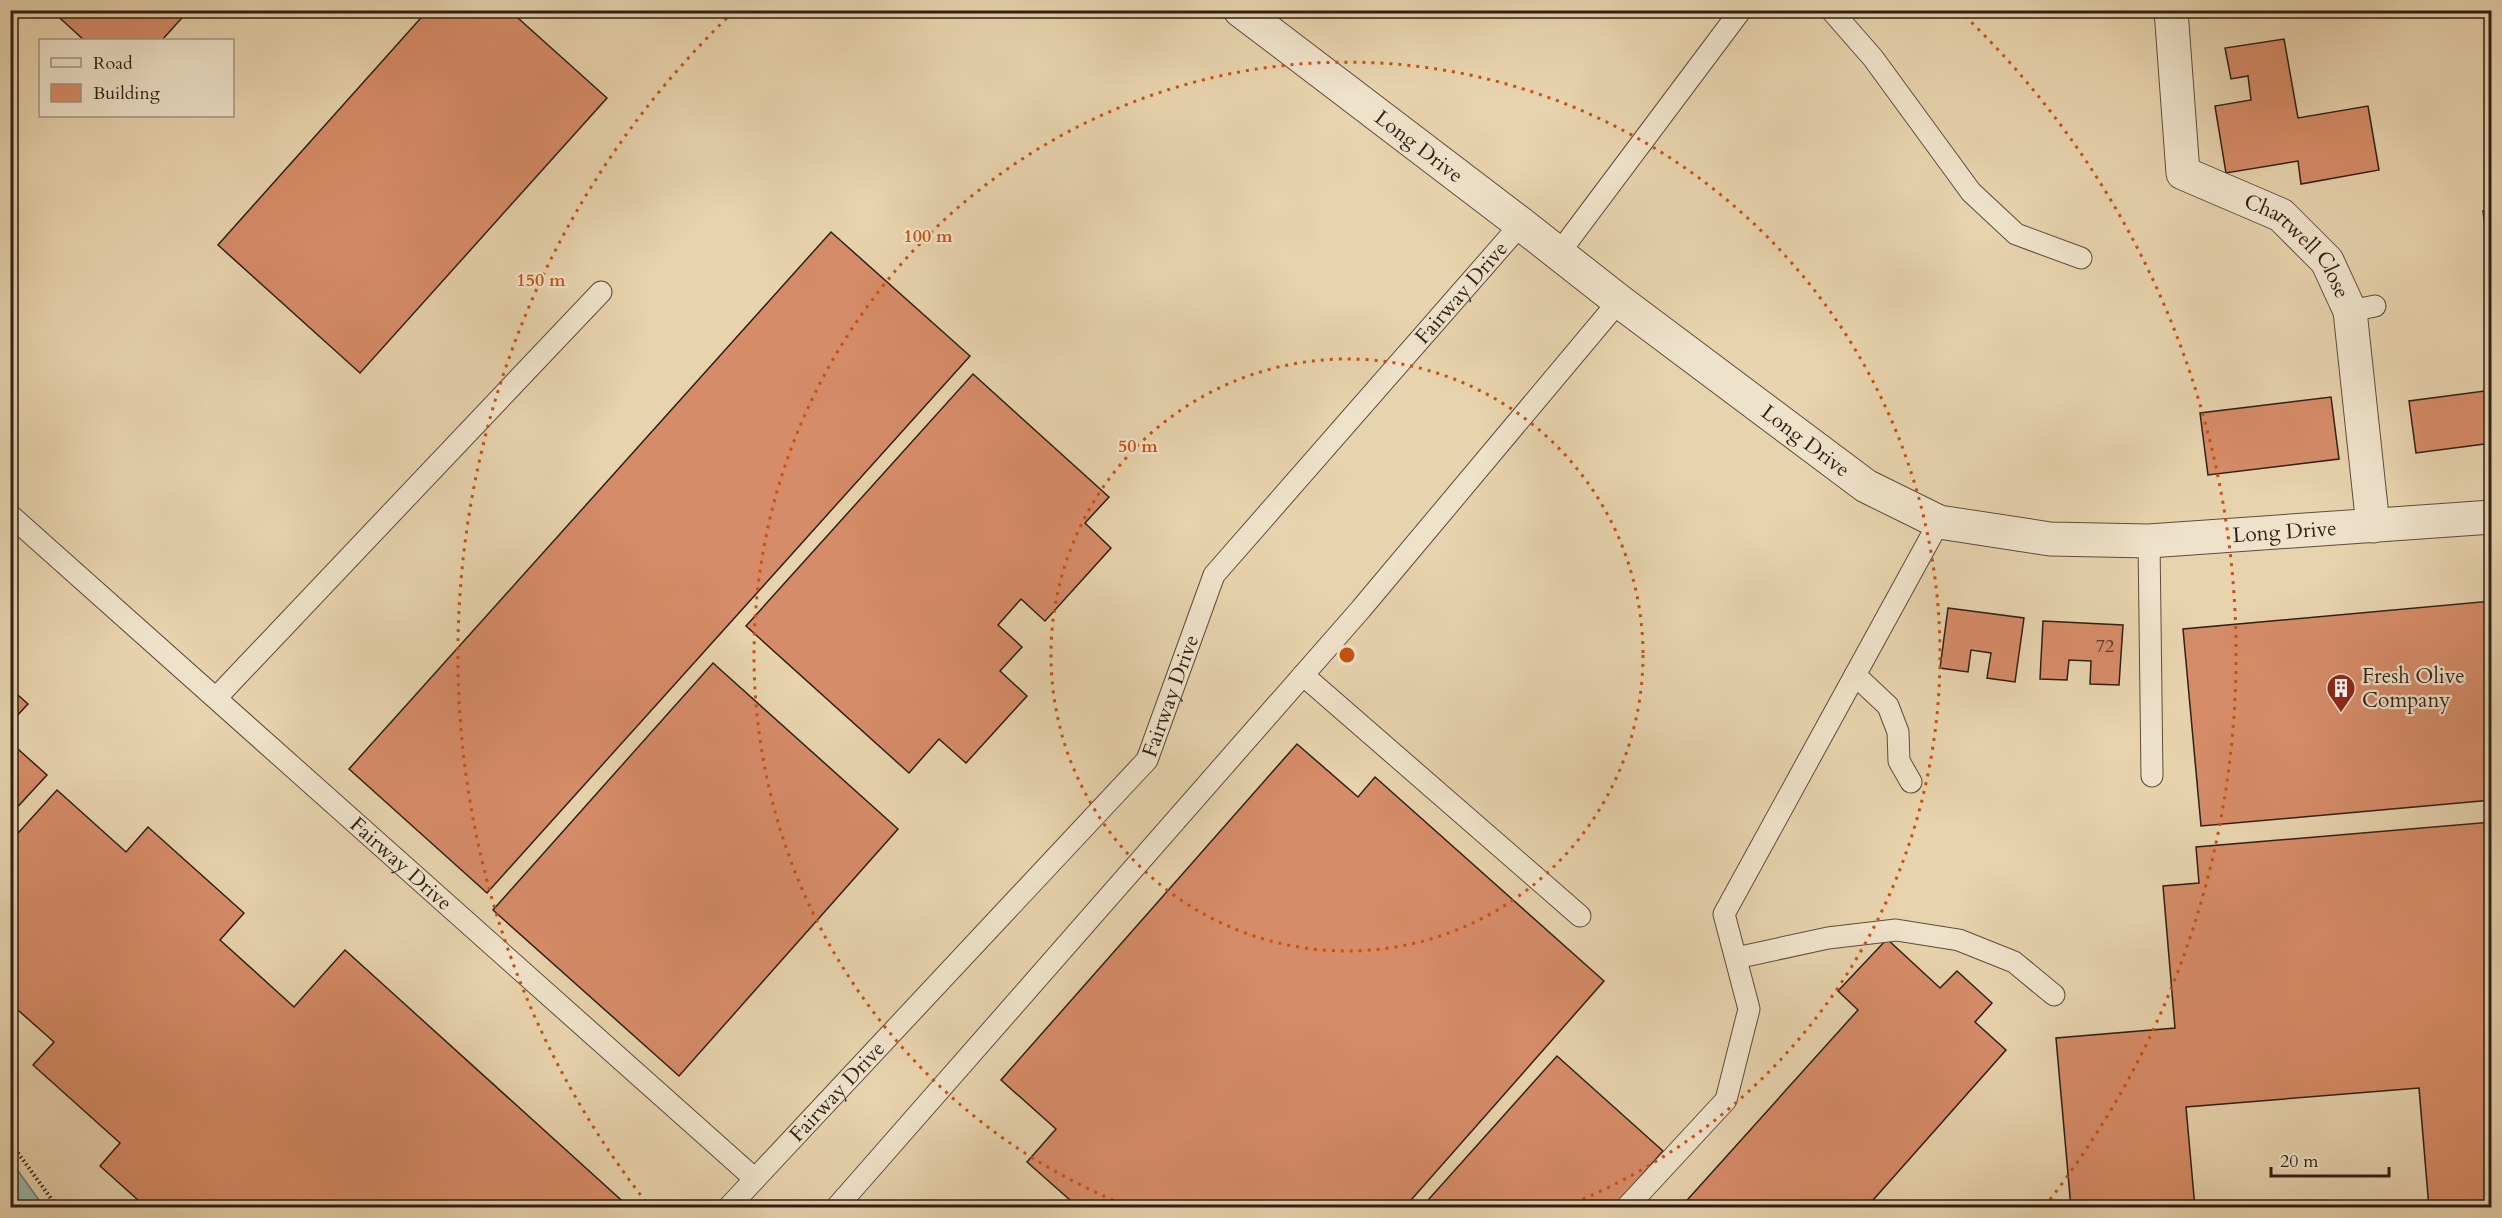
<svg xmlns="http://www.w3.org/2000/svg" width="2502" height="1218" viewBox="0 0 2502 1218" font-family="Cardo,serif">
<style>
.water{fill:#97b8a9;stroke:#6e7b6e;stroke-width:1.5}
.building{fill:#d68c68;stroke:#301f16;stroke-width:1.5}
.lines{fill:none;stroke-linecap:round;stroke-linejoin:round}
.service-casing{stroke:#5e4c3c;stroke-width:23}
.minor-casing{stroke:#5e4c3c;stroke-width:35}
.path{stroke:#301f16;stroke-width:4;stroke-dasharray:1.5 3;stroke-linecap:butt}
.service{stroke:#efe2ca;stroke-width:21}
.minor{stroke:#efe2ca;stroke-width:33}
.ring{fill:none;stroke:#cc500e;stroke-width:3;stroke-dasharray:3 6}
.labels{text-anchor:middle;stroke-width:4.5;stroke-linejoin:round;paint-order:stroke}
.number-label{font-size:18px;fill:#5a3a2a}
.street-label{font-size:21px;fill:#301f16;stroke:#efe2ca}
.poi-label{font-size:21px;fill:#301f16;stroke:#efe2ca;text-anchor:start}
.centre{fill:#cc500e;stroke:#efe2ca;stroke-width:3}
.ring-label{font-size:18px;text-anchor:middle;font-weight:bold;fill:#cc500e;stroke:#efe2ca;stroke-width:4.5;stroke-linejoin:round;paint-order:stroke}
</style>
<rect width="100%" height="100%" fill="#e7d3ad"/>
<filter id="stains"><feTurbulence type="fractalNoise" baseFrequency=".00333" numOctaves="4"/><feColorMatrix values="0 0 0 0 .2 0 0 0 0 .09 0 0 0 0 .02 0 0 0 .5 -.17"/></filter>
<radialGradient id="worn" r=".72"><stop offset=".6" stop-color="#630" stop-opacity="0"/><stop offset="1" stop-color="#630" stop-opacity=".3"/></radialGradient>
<polygon class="water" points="10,1161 11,1161 44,1207 11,1207"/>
<g class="building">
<polygon points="51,10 189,10 162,40 84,40"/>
<polygon points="428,10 509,10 607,98 360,373 218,245"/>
<polygon points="2284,39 2298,118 2368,106 2379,170 2301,184 2298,161 2226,173 2215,106 2251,100 2248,76 2231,79 2225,48"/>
<polygon points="2492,210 2492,280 2483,211"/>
<polygon points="831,232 970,356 487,893 349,769"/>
<polygon points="973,374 1109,497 1085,523 1111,548 1045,621 1021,599 998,625 1022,647 1000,671 1027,696 966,763 939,739 909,773 746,626"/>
<polygon points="2492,390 2492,443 2416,453 2409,401"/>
<polygon points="2331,397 2339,459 2208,475 2200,413"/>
<polygon points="2492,601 2492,800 2201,826 2183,629"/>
<polygon points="1948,608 2024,618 2015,682 1987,678 1991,653 1971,650 1968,672 1940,668"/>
<polygon points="2043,621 2123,625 2119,685 2090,684 2091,661 2069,660 2067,680 2040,679"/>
<polygon points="713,663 898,829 679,1076 493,910"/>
<polygon points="10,688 28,704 10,723"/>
<polygon points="10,742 47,775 10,815"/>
<polygon points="1297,744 1358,797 1375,777 1604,981 1404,1208 1079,1208 1027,1162 1056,1129 1001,1080"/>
<polygon points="57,790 126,852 148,827 244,913 220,940 294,1007 345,950 630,1208 147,1208 100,1166 120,1143 33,1065 54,1042 10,1003 10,842"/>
<polygon points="2492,822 2492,1208 2429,1208 2419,1088 2186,1107 2195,1208 2071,1208 2056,1038 2175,1028 2163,886 2199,883 2196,847"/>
<polygon points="1887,939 1940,988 1957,971 1992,1003 1975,1022 2006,1050 1866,1208 1680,1208 1858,1010 1838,991"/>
<polygon points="1557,1056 1663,1151 1613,1208 1421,1208"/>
</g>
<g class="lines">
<g class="service-casing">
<g id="service">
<polyline points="1831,10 1873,58 1971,192 2016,234 2081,258"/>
<polyline points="1559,253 1741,10"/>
<polyline points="2350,311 2375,306"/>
<path id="s1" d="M10,515L755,1179L1147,760L1214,575L1521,224"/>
<polyline points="2149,541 2152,776"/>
<polyline points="1303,675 1580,916"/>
<polyline points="1855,675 1888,706 1898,732 1899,761 1911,782"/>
<polyline points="216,698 601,292"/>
<polyline points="1736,958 1828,938 1896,930 1959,940 2014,962 2054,995"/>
<polyline points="728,1208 755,1179"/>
<polyline points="836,1208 1361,609 1619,301"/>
<polyline points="1626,1208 1726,1100 1749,1009 1724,914 1939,522"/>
</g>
</g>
<g class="minor-casing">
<g id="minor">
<path id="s2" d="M1240,10L1521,224L1619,301L1866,486L1939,522L2050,539L2149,541L2492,517"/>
<path id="s3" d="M2171,10L2183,173L2281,215L2327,261L2350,311L2373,526"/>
</g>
</g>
<polyline class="path" points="10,1142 58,1208"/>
<use href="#service" class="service"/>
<use href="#minor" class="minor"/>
</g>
<g class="ring">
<circle cx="1347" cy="655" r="296"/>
<path d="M1130 1207A593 593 0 1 1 1564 1207"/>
<path d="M646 1202A889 889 0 0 1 729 16M1965 16A889 889 0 0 1 2048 1202"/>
</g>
<defs>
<g id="building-pin" transform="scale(1.5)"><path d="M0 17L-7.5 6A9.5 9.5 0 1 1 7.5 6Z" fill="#8f2418" stroke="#efe2ca"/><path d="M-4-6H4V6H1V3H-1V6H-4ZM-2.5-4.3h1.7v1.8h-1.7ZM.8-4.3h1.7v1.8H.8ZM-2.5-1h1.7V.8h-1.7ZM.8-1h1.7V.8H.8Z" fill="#fff"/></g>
</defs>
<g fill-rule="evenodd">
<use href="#building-pin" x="2341" y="688"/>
</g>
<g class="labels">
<g class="number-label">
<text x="2105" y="652">72</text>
</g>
<g class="street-label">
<text dy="7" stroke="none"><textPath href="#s2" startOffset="225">Long Drive</textPath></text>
<text dy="7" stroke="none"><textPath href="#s3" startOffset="303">Chartwell Close</textPath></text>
<text dy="7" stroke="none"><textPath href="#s1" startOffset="2144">Fairway Drive</textPath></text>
<text dy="7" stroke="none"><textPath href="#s2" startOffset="711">Long Drive</textPath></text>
<text dy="7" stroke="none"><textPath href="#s2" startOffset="1215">Long Drive</textPath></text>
<text dy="7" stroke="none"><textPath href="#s1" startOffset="1640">Fairway Drive</textPath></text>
<text dy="7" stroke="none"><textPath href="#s1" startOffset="524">Fairway Drive</textPath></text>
<text dy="7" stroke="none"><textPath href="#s1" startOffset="1118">Fairway Drive</textPath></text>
</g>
<g class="poi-label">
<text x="2362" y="683">Fresh Olive<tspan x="2362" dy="24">Company</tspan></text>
</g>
</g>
<circle cx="1347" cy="655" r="9" class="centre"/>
<g class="ring-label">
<text x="928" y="242">100 m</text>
<text x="541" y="286">150 m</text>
<text x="1138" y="452">50 m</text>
</g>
<rect width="2502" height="1218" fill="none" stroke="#e7d3ad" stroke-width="36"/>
<rect x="12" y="12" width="2478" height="1194" fill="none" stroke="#301f16" stroke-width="3"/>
<rect x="18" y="18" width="2466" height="1182" fill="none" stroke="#301f16" stroke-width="1.5"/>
<rect x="39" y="39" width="195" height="78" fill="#efe2ca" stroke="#a39482" stroke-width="1.5"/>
<rect x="51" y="58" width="30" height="9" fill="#efe2ca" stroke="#a39482" stroke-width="1.5"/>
<text x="93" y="69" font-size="18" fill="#301f16">Road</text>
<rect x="51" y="84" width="30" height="18" fill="#d68c68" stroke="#a39482" stroke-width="1.5"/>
<text x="93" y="99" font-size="18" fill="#301f16">Building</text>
<path d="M2271 1167v9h118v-9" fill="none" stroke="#301f16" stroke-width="3"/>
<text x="2280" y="1167" font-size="18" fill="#301f16" stroke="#efe2ca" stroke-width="4.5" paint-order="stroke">20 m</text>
<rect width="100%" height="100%" filter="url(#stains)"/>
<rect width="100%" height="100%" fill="url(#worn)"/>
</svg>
